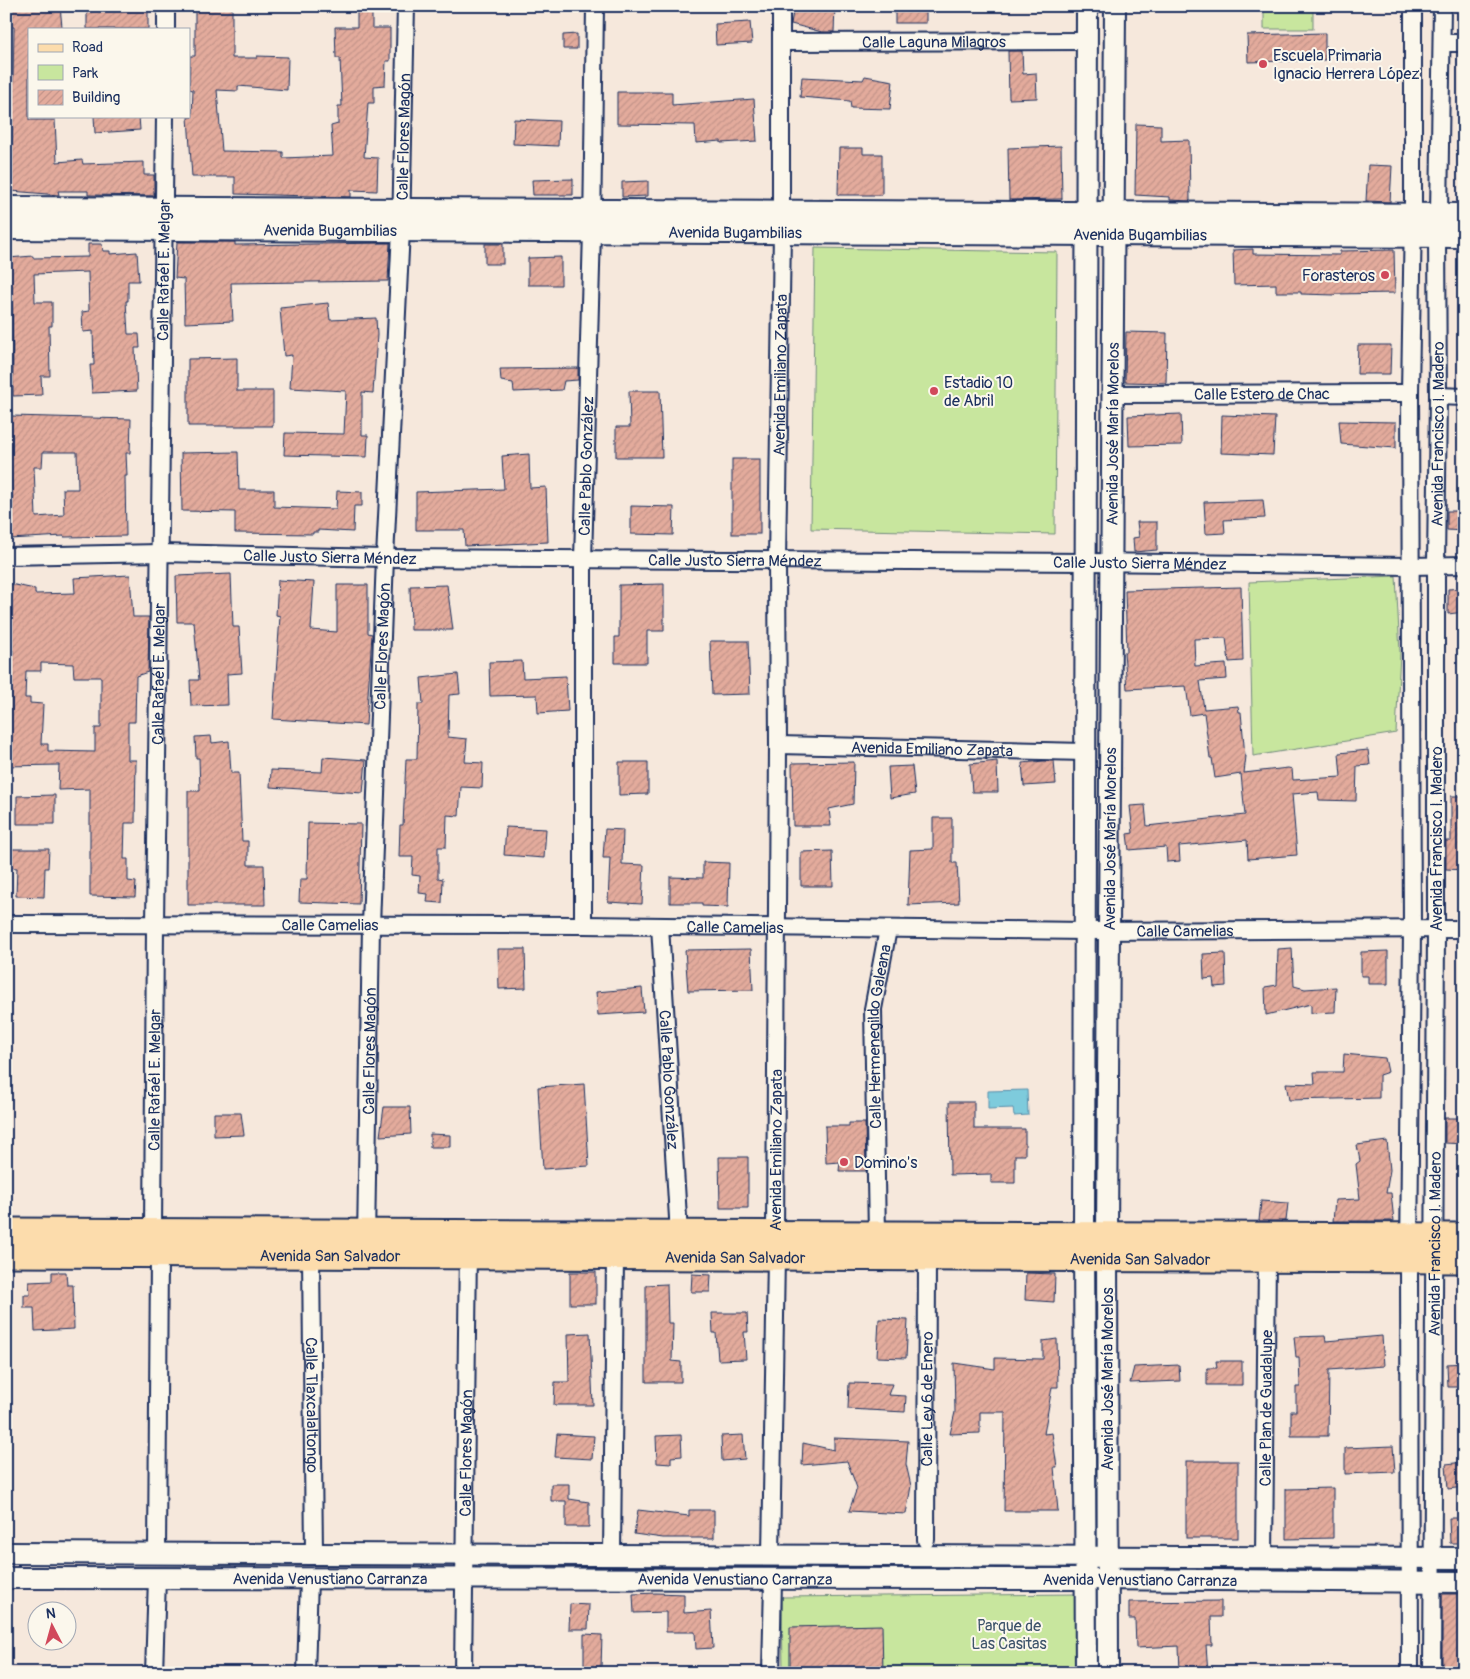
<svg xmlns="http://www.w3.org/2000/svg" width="1470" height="1679" viewBox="0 0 1470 1679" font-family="Pangolin,sans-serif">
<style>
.green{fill:#c8e69e;stroke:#728a7e}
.water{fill:#7ecbdc;stroke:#568daa}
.building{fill:url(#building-hatch);stroke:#1b2f5e;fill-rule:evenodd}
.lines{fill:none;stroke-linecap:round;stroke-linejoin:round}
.minor-casing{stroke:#1b2f5e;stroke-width:20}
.tertiary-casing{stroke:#1b2f5e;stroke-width:24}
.secondary-casing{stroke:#1b2f5e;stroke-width:26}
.primary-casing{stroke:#1b2f5e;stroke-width:29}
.minor{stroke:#fbf7ec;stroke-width:16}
.tertiary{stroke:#fbf7ec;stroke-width:20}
.secondary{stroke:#fbf7ec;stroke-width:22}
.primary{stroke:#fcdcac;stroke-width:25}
.poi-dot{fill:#d1495b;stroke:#fbf7ec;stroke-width:2}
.labels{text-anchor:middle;stroke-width:4;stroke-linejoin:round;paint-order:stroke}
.street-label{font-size:16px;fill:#1b2f5e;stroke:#fbf7ec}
.poi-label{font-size:16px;fill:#1b2f5e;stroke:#fbf7ec;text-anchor:start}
.park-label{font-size:16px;fill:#3e546b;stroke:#fbf7ec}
</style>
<defs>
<pattern id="building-hatch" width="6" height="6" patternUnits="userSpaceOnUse" patternTransform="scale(1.25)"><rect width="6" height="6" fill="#e3ab9c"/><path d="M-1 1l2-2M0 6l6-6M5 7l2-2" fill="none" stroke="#c29389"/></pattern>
</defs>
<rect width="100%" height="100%" fill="#f6e8dc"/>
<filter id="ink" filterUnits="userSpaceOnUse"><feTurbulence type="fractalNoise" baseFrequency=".02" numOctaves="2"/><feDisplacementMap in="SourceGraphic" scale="10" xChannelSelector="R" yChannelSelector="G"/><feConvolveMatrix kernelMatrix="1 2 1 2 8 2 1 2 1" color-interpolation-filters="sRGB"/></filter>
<g filter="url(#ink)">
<g class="green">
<rect x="1264" y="6" width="49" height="23"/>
<polygon points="815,248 1057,252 1055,534 811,529"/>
<polygon points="1396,576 1400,653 1396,733 1253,756 1249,582"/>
<polygon points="1078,1594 1077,1673 783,1673 782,1597"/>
</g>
<polygon class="water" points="1027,1090 1028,1115 1014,1116 1013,1108 988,1109 988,1091"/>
<g class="building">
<polygon points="10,6 60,6 62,27 29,27 29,120 55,120 57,162 82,160 83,164 144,162 144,175 154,175 154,196 88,195 88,191 58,191 59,195 11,191 14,27 11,27"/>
<rect x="87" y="6" width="61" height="23"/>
<polygon points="195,6 232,6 232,58 257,58 257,56 288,57 287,90 238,86 238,91 217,90 222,151 283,152 283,158 333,156 331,126 338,124 338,106 342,106 340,58 336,58 335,27 357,27 357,6 372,6 372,28 390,28 390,61 386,61 385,85 374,86 374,103 368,103 364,157 378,158 377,191 351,190 351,197 235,194 235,177 192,177 188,117 192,117 193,90 189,89 189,87 190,56 195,56"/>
<polygon points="794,6 835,6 834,32 822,32 791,24"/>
<rect x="895" y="6" width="31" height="17"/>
<polygon points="750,22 752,43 716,45 715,24"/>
<polygon points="1325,33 1325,60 1248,62 1247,35"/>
<polygon points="577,34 577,49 563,49 563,35"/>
<polygon points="1008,51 1022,51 1023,74 1036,73 1037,98 1009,99"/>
<polygon points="865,76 893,81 890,109 851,108 850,101 800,97 802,77 863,80"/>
<polygon points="617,92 672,92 672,105 754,99 757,141 721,143 721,141 696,143 695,125 617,124"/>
<polygon points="94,116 139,116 140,130 95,133"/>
<polygon points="514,119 559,121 558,146 513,144"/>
<polygon points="1136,124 1161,125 1161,141 1189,140 1190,201 1170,200 1170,197 1135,195"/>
<polygon points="1061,146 1062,199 1009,200 1008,148"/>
<polygon points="839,148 863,148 863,154 882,154 882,195 838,195"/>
<polygon points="1368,165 1392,166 1390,202 1366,201"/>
<polygon points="573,179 573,195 533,195 532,180"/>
<polygon points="648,181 648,196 622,197 622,182"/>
<polygon points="177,242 235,242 235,245 390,243 388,281 231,283 233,321 185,323 184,279 175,278"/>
<polygon points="88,244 102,244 103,251 110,251 110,254 137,252 139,281 128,281 128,301 126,301 128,334 139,334 140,348 135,348 137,391 92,393 90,365 94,365 93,331 83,332 82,312 89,311 88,272 34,274 35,302 52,302 52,326 49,326 50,376 41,376 42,395 13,396 12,285 10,285 8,258 33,256 33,258 88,257"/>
<rect x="485" y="244" width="18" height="20"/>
<polygon points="1253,249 1253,254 1340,255 1340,251 1394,250 1395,293 1335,294 1335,295 1301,294 1301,292 1276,292 1276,284 1234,285 1233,250"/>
<polygon points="561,257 561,285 528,285 528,258"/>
<polygon points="328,303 330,320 376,318 377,335 373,393 362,392 362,435 368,435 367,457 284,455 285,433 344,434 346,391 290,388 292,355 284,356 280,308"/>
<polygon points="1126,332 1167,333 1166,383 1125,382"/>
<polygon points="1358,345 1391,345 1390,374 1357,374"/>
<polygon points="237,358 237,391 273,391 273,426 188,426 188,359"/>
<polygon points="578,368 578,380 564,381 562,390 514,392 513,383 501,381 500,369"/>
<polygon points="629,391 660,391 662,457 616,457 616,427 630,427"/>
<polygon points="1181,414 1182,445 1129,446 1128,416"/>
<polygon points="1222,415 1275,417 1273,455 1221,453"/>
<path d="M11,416L131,419L130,453H126L127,476H125L126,536L64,537V536L9,539L8,519H13L11,467ZM43,452H77L78,489H63L64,515L36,517L34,467H42Z"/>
<polygon points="1339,421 1396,422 1396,448 1341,444"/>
<polygon points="238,452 239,490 274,490 274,507 336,509 337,491 362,492 362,506 354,506 353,532 318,530 318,532 313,532 313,534 235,533 235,512 182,511 181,453"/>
<polygon points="529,454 530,488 546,487 548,542 465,546 464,530 416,530 416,492 504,489 502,456"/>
<rect x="732" y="459" width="28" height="75"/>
<polygon points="1263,500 1265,518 1224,520 1225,533 1206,534 1204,502"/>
<polygon points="631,506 674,507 673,535 631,534"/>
<polygon points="1447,511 1464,511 1464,531 1447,530"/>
<polygon points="1137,522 1157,522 1157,550 1134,552 1133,538 1139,537"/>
<polygon points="231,574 233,627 239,627 242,673 227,674 228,705 191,706 190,680 199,680 194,622 177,622 176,576"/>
<path d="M130,575L133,617H149L148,672L136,676L135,722H128V760H136L135,823H125L124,859H128V881L136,882L135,897L90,896V789L58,790L59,765L6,766V744H11V691L13,650H10V584L35,589V594L75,593L74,578ZM41,663L73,664L74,677H101V728H95V752L48,751V744H41L43,704L30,703V698H25L26,671H41Z"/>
<polygon points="278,580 314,582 311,630 337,632 337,585 368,585 368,633 372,634 366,725 273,719 280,616 276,615"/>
<polygon points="664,584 664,631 647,631 647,663 615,663 615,637 619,637 619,585"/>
<polygon points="447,585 453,630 411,630 410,586"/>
<polygon points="1241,587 1243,661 1229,662 1226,638 1194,639 1195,666 1226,664 1227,679 1200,681 1204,709 1238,706 1239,712 1241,712 1245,756 1246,756 1244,773 1288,768 1292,769 1293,780 1341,777 1339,753 1368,750 1370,765 1357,766 1356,801 1319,800 1318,792 1292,794 1297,855 1248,859 1247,840 1179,846 1180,861 1167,862 1166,847 1129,850 1127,834 1133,833 1130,806 1145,805 1147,826 1245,815 1241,774 1215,778 1212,758 1210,758 1204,713 1190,715 1186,686 1127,689 1124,652 1127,652 1125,590"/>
<polygon points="1464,588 1464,612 1448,614 1448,589"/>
<polygon points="710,641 748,641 750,694 712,695"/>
<polygon points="522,661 523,678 566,676 568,711 538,713 537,695 490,696 489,662"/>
<polygon points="458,674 460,694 449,695 448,737 467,739 465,762 483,763 482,788 461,787 459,816 447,815 446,847 438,847 438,878 443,879 442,903 427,902 428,894 419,893 420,876 412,875 413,857 399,857 400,825 403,825 406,759 417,759 418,704 423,704 421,678"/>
<polygon points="211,736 212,743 229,741 231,773 239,773 242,841 248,841 248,865 264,865 265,905 188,905 188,791 200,791 199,758 196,758 195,737"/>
<polygon points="323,757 366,760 363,793 270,787 271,770 322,772"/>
<polygon points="997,761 998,792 972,792 970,764"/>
<polygon points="1044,761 1054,761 1056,784 1024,786 1022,763"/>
<polygon points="619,762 648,762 648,794 619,795"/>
<polygon points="854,762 853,804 829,809 831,826 793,826 792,763"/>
<polygon points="912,766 915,794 890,798 888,767"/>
<polygon points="55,795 55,824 17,824 17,796"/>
<polygon points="1451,796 1464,796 1464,870 1446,869 1446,841 1451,841"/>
<polygon points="933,818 952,818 952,863 957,863 959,903 908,905 910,850 933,849"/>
<polygon points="308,823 361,824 359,904 299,902 300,879 307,879"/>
<polygon points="506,827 546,829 544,858 504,855"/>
<polygon points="605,829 623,830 622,864 644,865 642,904 608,902 610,858 603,858"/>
<polygon points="7,849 49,849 48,868 45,868 44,897 16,896 17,868 6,867"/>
<polygon points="832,851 833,886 801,886 801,852"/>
<polygon points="703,862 729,863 728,907 702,906 702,903 670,903 670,877 703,878"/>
<polygon points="1292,948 1294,986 1305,989 1336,987 1335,1012 1311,1013 1311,1004 1266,1015 1265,987 1277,985 1278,949"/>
<polygon points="498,949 525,949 526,988 499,989"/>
<polygon points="751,949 753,990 688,991 685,950"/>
<polygon points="1388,951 1388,984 1368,984 1368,976 1361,976 1361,952"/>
<polygon points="1225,953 1226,986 1214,987 1213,978 1204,979 1203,954"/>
<polygon points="642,988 644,1012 598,1015 596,992"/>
<polygon points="1344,1054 1385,1058 1388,1072 1379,1075 1379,1098 1289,1100 1286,1083 1315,1084 1314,1072 1343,1072"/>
<polygon points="584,1084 589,1166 543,1169 538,1087"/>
<polygon points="949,1102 974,1102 974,1129 1025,1129 1025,1155 1015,1155 1015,1183 991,1183 991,1174 950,1175"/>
<polygon points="384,1107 410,1107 411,1134 380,1136"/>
<polygon points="214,1113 241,1113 244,1135 214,1136"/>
<polygon points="1445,1118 1464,1118 1464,1144 1445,1143"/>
<polygon points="849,1123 865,1123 866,1171 839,1171 840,1162 826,1163 825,1126 849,1126"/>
<polygon points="430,1134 450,1135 450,1147 430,1147"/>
<polygon points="1387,1141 1390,1170 1386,1193 1391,1193 1394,1221 1333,1221 1335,1200 1360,1199 1356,1164 1360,1161 1357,1145"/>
<polygon points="719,1157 748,1157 748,1208 720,1208"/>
<polygon points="1261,1201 1288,1203 1286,1221 1259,1221"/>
<polygon points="52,1272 66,1272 67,1285 73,1285 74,1329 35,1331 34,1308 24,1308 24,1295 30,1295 29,1282 52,1281"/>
<rect x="570" y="1272" width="26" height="32"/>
<polygon points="1026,1273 1055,1274 1054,1302 1025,1300"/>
<polygon points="692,1274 711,1275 710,1292 691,1292"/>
<polygon points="667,1284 668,1323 673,1323 672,1361 681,1362 681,1382 646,1382 646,1285"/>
<polygon points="712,1313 747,1313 748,1332 744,1332 746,1359 718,1360 716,1333 713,1333"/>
<polygon points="879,1319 908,1320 906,1358 877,1357"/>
<polygon points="590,1333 593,1405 554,1405 555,1382 569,1382 568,1334"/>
<polygon points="1325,1336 1326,1341 1382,1336 1384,1366 1329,1370 1328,1436 1291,1436 1291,1411 1296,1411 1296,1387 1300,1387 1299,1357 1296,1357 1294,1337"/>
<polygon points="1057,1339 1058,1387 1052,1387 1044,1434 1052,1433 1057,1467 1054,1467 1058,1511 1004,1511 1005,1412 980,1412 980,1433 950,1434 955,1412 954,1363 995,1369 995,1358 1043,1359 1043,1341"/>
<polygon points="1216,1361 1242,1361 1242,1385 1207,1385 1207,1368 1217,1368"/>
<polygon points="1464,1363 1464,1387 1448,1387 1447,1364"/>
<polygon points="1179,1365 1180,1381 1130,1383 1134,1367"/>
<polygon points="849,1383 892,1384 888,1395 906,1396 905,1412 848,1409"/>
<polygon points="557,1434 594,1436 592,1459 555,1457"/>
<polygon points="681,1435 682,1456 671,1457 671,1464 657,1463 656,1436"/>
<polygon points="743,1435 745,1459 722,1461 721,1436"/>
<polygon points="834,1438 908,1441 906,1464 911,1486 906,1514 849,1511 857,1488 847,1461 802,1465 803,1443 834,1450"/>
<polygon points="1393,1446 1395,1472 1345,1474 1345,1448"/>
<rect x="1186" y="1461" width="52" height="77"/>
<polygon points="1464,1462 1464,1487 1448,1489 1446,1464"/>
<polygon points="551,1484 569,1484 569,1499 589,1502 589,1527 566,1527 566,1501 551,1501"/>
<polygon points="1333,1488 1333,1538 1286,1539 1286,1489"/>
<polygon points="638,1510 689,1516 689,1510 714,1510 714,1538 663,1538 634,1534"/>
<polygon points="1449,1518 1464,1518 1464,1543 1450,1543"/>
<polygon points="656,1593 684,1594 684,1613 711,1611 713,1648 696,1649 695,1632 666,1632 666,1612 634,1613 633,1594"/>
<rect x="1442" y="1594" width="22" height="79"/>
<polygon points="1221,1601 1221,1617 1211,1617 1212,1645 1206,1645 1208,1673 1180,1673 1179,1646 1136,1648 1135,1619 1129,1619 1129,1602"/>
<polygon points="570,1604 589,1605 588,1629 569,1629"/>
<polygon points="882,1625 883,1673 790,1673 790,1627"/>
<polygon points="584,1634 602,1635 601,1668 584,1668"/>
</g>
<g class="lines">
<g class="minor-casing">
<g id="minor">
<polyline points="166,29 166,6"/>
<path id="s1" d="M782,42L1087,41"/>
<polyline points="1442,43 1464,43"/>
<path id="s2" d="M1113,394L1410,393"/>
<polyline points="1438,396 1464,397"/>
<path id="s3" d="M6,556L161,553L385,558L1086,562L1410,566L1464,565"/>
<path id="s4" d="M778,745L1085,752"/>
<path id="s5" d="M6,924L583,925L1085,931L1464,929"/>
<path id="s6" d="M583,925V560L592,231L595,6"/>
<path id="s7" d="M660,926L679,1234"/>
<path id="s8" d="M153,1232L155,924L165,116"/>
<path id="s9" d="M877,1234L873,1009L888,929"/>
<path id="s10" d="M366,1241L371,925L385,558L401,230L406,6"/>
<path id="s11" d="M311,1256L314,1554"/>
<path id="s12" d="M926,1540L927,1258"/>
<polyline points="157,1553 159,1255"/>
<polyline points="612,1555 615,1257"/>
<path id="s13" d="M771,1555L776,1257L775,1234L778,745L777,561L782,232L781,212V6"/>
<path id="s14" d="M1264,1557L1267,1259"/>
<polyline points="154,1673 157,1578"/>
<polyline points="306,1673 309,1579"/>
<path id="s15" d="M463,1673L468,1248"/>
<polyline points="771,1673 773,1580"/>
<polyline points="1410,1673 1409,1260 1412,930 1410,393 1413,215 1413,6"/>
<path id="s16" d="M1432,1673L1436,929V565L1438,396L1437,236L1439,215L1442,6"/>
</g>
</g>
<g class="tertiary-casing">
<g id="tertiary">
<polyline points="6,1553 1464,1558"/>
<path id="s17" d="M6,1578L1085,1579L1464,1582"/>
<polyline points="1086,1673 1084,1235 1087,6"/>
<path id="s18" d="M1108,1673L1107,1235L1115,6"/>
</g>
</g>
<g class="secondary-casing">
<g id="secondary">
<polyline points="6,208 1464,215"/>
<path id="s19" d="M6,228L1464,236"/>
</g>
</g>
<g class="primary-casing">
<g id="primary">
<polyline points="6,1231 1464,1236"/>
<path id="s20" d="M6,1254L1464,1260"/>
</g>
</g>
<use href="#minor" class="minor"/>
<use href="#tertiary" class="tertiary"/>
<use href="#secondary" class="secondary"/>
<use href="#primary" class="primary"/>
</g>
</g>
<g class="poi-dot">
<circle cx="1263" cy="64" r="5"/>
<circle cx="1385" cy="275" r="5"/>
<circle cx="934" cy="391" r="5"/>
<circle cx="844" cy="1162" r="5"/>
</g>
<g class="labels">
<g class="street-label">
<text dy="6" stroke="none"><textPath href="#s1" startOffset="152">Calle Laguna Milagros</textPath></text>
<text dy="6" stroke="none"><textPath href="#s10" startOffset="1105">Calle Flores Magón</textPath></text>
<text dy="6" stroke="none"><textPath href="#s19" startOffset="324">Avenida Bugambilias</textPath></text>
<text dy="6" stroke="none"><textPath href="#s19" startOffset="729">Avenida Bugambilias</textPath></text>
<text dy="6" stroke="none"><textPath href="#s19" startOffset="1134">Avenida Bugambilias</textPath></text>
<text dy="6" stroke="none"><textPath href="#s8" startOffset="962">Calle Rafaél E. Melgar</textPath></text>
<text dy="6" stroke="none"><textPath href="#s13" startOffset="1180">Avenida Emiliano Zapata</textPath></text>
<text dy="6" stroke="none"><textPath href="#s2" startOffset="149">Calle Estero de Chac</textPath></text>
<text dy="6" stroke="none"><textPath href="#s16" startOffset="1239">Avenida Francisco I. Madero</textPath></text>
<text dy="6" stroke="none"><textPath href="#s18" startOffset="1239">Avenida José María Morelos</textPath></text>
<text dy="6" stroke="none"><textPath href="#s6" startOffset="459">Calle Pablo González</textPath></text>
<text dy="6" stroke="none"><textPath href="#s3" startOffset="324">Calle Justo Sierra Méndez</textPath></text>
<text dy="6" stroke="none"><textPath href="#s3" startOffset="729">Calle Justo Sierra Méndez</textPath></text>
<text dy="6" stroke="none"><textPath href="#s3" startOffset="1134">Calle Justo Sierra Méndez</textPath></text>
<text dy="6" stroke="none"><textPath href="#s10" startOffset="595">Calle Flores Magón</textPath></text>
<text dy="6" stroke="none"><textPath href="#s8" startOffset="558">Calle Rafaél E. Melgar</textPath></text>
<text dy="6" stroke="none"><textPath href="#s4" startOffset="154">Avenida Emiliano Zapata</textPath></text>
<text dy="6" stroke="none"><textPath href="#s18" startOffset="834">Avenida José María Morelos</textPath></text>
<text dy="6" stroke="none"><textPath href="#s16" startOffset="834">Avenida Francisco I. Madero</textPath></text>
<text dy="6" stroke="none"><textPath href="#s5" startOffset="324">Calle Camelias</textPath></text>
<text dy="6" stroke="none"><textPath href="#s5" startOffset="729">Calle Camelias</textPath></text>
<text dy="6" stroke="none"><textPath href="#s5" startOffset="1179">Calle Camelias</textPath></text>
<text dy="6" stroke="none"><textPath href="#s9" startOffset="198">Calle Hermenegildo Galeana</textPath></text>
<text dy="6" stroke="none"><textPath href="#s10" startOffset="190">Calle Flores Magón</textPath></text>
<text dy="6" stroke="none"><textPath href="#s8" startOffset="152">Calle Rafaél E. Melgar</textPath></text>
<text dy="6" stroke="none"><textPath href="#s7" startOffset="154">Calle Pablo González</textPath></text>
<text dy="6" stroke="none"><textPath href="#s13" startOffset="405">Avenida Emiliano Zapata</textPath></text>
<text dy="6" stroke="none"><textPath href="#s16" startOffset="429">Avenida Francisco I. Madero</textPath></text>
<text dy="6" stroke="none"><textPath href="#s20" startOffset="324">Avenida San Salvador</textPath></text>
<text dy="6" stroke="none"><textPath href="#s20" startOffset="729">Avenida San Salvador</textPath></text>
<text dy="6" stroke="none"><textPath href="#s20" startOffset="1134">Avenida San Salvador</textPath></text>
<text transform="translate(1107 1379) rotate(-90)" y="6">Avenida José María Morelos</text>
<text dy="6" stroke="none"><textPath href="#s12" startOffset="141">Calle Ley 6 de Enero</textPath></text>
<text dy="6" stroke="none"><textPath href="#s11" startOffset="149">Calle Tlaxcalaltongo</textPath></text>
<text dy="6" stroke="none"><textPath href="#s14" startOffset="149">Calle Plan de Guadalupe</textPath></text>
<text dy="6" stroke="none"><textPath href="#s15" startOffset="220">Calle Flores Magón</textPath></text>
<text dy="6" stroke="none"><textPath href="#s17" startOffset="324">Avenida Venustiano Carranza</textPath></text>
<text dy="6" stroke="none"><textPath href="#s17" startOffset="729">Avenida Venustiano Carranza</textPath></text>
<text dy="6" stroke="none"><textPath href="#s17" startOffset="1134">Avenida Venustiano Carranza</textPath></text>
</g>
<g class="poi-label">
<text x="1273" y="61">Escuela Primaria<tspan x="1273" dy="18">Ignacio Herrera López</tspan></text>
<text x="1375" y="281" text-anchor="end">Forasteros</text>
<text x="944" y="388">Estadio 10<tspan x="944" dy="18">de Abril</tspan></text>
<text x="854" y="1168">Domino's</text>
</g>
<g class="park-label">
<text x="1009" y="1631">Parque de<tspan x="1009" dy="18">Las Casitas</tspan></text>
</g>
</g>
<rect width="1470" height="1679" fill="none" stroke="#fbf7ec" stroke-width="25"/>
<rect x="12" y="12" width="1445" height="1654" fill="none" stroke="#1b2f5e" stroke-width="2" filter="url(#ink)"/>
<rect x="28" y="28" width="162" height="90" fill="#fbf7ec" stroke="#a1a7b3"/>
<rect x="38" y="44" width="25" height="8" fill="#fcdcac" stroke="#a1a7b3"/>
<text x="72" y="52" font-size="15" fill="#1b2f5e">Road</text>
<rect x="38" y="65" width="25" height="15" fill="#c8e69e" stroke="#a1a7b3"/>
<text x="72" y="78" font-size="15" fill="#1b2f5e">Park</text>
<rect x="38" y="90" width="25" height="15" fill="url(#building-hatch)" stroke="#a1a7b3"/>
<text x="72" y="102" font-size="15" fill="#1b2f5e">Building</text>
<g transform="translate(52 1626) rotate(354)"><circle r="24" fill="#fbf7ec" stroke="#a1a7b3"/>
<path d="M0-4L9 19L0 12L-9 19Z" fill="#d1495b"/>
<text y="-8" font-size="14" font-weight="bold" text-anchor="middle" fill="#1b2f5e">N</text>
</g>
</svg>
